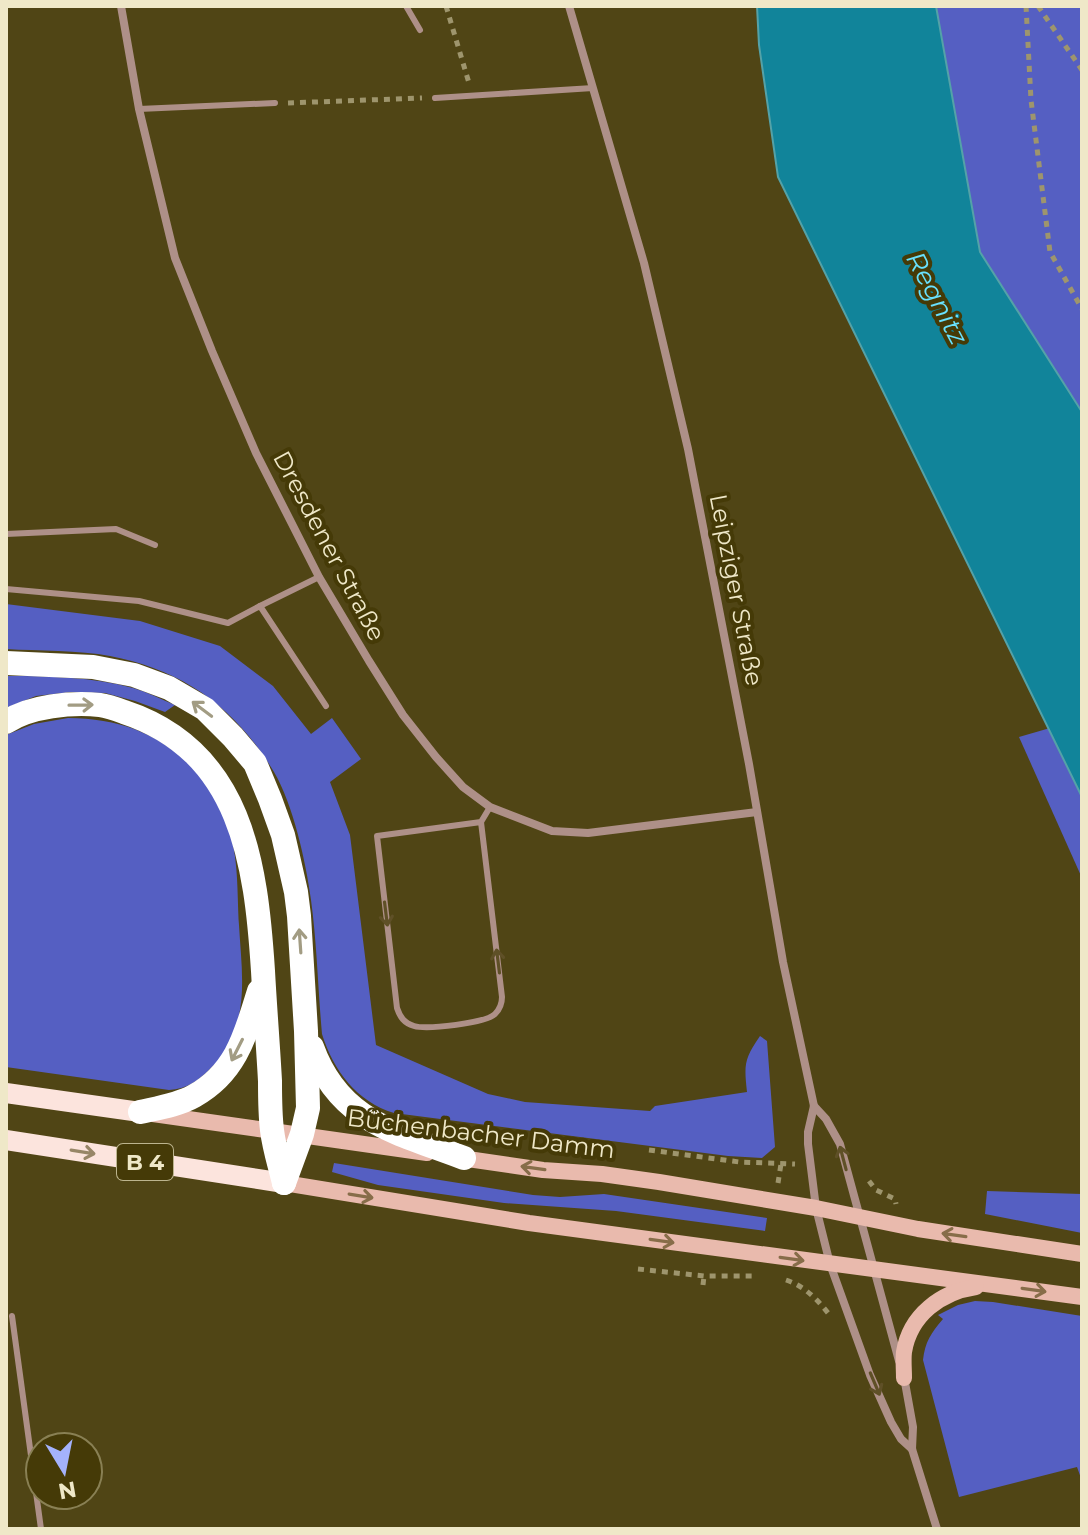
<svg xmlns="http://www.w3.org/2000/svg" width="1088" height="1535" viewBox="0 0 1088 1535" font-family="Montserrat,sans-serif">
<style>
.green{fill:#555fc2}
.water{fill:#11849a;stroke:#54a2a8;stroke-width:2}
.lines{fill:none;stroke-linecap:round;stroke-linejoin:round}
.path{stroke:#9e956d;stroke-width:5;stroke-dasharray:6 6;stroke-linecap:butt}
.lane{stroke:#ae9088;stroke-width:6}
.street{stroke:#ae9088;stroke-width:8}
.secondary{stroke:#e9baad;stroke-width:16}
.primary{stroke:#fce4dd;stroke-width:20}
.highway{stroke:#fff;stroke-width:24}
.oneway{stroke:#a29c83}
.oneway2{stroke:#5f5027}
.oneway3{stroke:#978667}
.oneway4{stroke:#876d49}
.labels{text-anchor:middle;stroke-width:8;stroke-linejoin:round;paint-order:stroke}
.shield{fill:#453a07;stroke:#bcb48e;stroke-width:2}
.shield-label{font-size:22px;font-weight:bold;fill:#efe8c8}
.street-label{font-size:24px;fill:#efe8c8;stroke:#453a07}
.water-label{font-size:26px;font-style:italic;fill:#68e1fe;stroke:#453a07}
</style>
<rect width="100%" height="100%" fill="#504515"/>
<g class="green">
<polygon points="936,6 1082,6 1082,412 980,252"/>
<path d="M6,604L140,621L220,646L273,686L311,734L332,718L361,759L330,782L350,835L376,1045L488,1094L525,1102L650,1111L655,1106L747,1092C744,1065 744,1059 760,1036L767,1041L775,1147L762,1158L728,1156L394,1113C357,1102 333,1070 322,1034C318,990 317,944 311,900C306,862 293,804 274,772C235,707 183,670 110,656C79,650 38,651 6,649Z"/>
<path d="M6,676C48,676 93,677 133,688C147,692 161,699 175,705L165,712L135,701L105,693L71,692L36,696L6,708Z"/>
<path d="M68,718C144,718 201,755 228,827C239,857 237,893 239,925C241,962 247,998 234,1033C232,1039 231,1046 228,1051C224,1057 216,1063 211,1068C198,1081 187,1089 169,1090L6,1067V735L34,724Z"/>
<polygon points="1050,728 1082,797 1082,878 1019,737"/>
<polygon points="334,1163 533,1195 560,1197 604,1194 767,1218 765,1231 616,1211 504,1203 378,1185 332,1172"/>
<polygon points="987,1191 1082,1194 1082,1233 985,1214"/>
<path d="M975,1301L993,1302L1082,1316V1481L1077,1467L959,1497L923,1360C925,1342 931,1333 943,1319L938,1315L958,1305Z"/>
</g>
<polygon class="water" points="757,6 936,6 980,252 1082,412 1082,797 778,177 759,45"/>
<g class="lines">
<g class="path">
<polyline points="446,6 469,83"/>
<polyline points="1026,6 1031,100 1050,252 1082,309"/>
<polyline points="1038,6 1082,70"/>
<polyline points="288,103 422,98"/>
<polyline points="649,1150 739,1162 795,1164"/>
<polyline points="869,1181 876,1190 895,1199 896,1204"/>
<polyline points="778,1183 781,1164"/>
<polyline points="638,1269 704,1276 757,1276"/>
<path d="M786,1280C804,1286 816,1298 828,1313"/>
<polyline points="703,1285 704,1276"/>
</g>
<g class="lane">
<polyline points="406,6 420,30"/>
<polyline points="435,98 593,88"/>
<polyline points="139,109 275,103"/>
<polyline points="6,534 116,529 155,545"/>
<polyline points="319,577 260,606 326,706"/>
<polyline points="6,589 139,601 228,623 260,606"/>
<path d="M481,822L502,997C502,1004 500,1009 495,1014C486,1023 427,1030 414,1026C404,1023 400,1017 397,1008L377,836L481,822L490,807"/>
<polyline points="12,1316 41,1529"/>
</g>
<g class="street">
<polyline points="121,6 139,109 175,258 212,351 256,453 319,577 369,661 403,715 436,757 463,787 490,807 552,831 588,833 757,812"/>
<polyline points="569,6 644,263 688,449 749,764 783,962 814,1106 808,1132 808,1144 816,1208 830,1264 870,1375 891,1422 901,1439 912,1449"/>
<polyline points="814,1106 826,1119 840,1144 899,1361"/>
<polyline points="904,1377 913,1427 912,1449 937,1529"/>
</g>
<g class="secondary">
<polyline points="153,1114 427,1153"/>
<polyline points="454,1157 543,1170 602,1174 659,1182 816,1208 918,1229 1082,1254"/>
<polyline points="284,1183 529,1223 1082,1297"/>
<path d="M904,1378C904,1369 903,1360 904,1352C910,1315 941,1292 976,1287"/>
</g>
<g class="primary">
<polyline points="6,1093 140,1112"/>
<polyline points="6,1140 284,1183"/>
</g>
<g class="highway">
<polyline points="6,663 93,667 134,675 169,688 205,709 233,737 255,763 270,799 283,835 296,892 299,916 306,1031 308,1108 302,1134 284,1183"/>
<path d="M6,722C30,706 72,702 100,705C108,706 116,709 124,712C242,751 256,863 263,971C265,1008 268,1044 270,1081C270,1097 270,1114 272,1130C274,1148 280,1166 284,1183"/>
<path d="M312,1047C339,1122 396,1132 464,1158"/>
<path d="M140,1112C158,1108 178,1105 194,1096C237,1072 246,1033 259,991"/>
</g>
</g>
<defs><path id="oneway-shaft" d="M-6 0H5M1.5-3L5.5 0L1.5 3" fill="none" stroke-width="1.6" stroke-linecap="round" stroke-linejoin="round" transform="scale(2)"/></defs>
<g class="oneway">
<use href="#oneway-shaft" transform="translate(81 705) rotate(-1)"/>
<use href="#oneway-shaft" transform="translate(202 709) rotate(-143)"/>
<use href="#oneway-shaft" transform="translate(300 941) rotate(-94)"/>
<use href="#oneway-shaft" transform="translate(237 1050) rotate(117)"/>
</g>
<g class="oneway2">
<use href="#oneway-shaft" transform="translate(386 914) rotate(83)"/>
<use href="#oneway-shaft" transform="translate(498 961) rotate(-97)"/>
<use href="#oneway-shaft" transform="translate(843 1158) rotate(-105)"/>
<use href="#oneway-shaft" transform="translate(875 1384) rotate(67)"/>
</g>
<use class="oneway3" href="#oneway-shaft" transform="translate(83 1152) rotate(9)"/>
<g class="oneway4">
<use href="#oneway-shaft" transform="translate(533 1168) rotate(-172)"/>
<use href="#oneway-shaft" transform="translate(361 1196) rotate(9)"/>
<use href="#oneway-shaft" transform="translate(954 1235) rotate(-172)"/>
<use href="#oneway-shaft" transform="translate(662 1241) rotate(8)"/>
<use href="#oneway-shaft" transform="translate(792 1259) rotate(8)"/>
<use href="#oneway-shaft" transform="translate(1034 1290) rotate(8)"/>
</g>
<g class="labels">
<rect class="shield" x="117" y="1144" width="56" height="36" rx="6"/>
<g class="shield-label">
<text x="145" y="1170">B 4</text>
</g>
<g class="street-label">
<text transform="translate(329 546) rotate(62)" y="8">Dresdener Straße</text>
<text transform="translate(736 590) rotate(79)" y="8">Leipziger Straße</text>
<text transform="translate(481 1134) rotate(7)" y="8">Büchenbacher Damm</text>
</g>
<g class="water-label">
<text transform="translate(937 298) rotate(62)" y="9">Regnitz</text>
</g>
</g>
<rect width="1088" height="1535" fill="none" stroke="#efe8c8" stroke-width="16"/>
<g transform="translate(64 1471) rotate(170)"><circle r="38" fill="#453a07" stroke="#898054" stroke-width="2"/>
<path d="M0-6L14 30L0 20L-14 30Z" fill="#a4b2fc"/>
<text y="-12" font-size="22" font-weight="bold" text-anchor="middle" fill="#efe8c8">N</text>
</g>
</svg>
